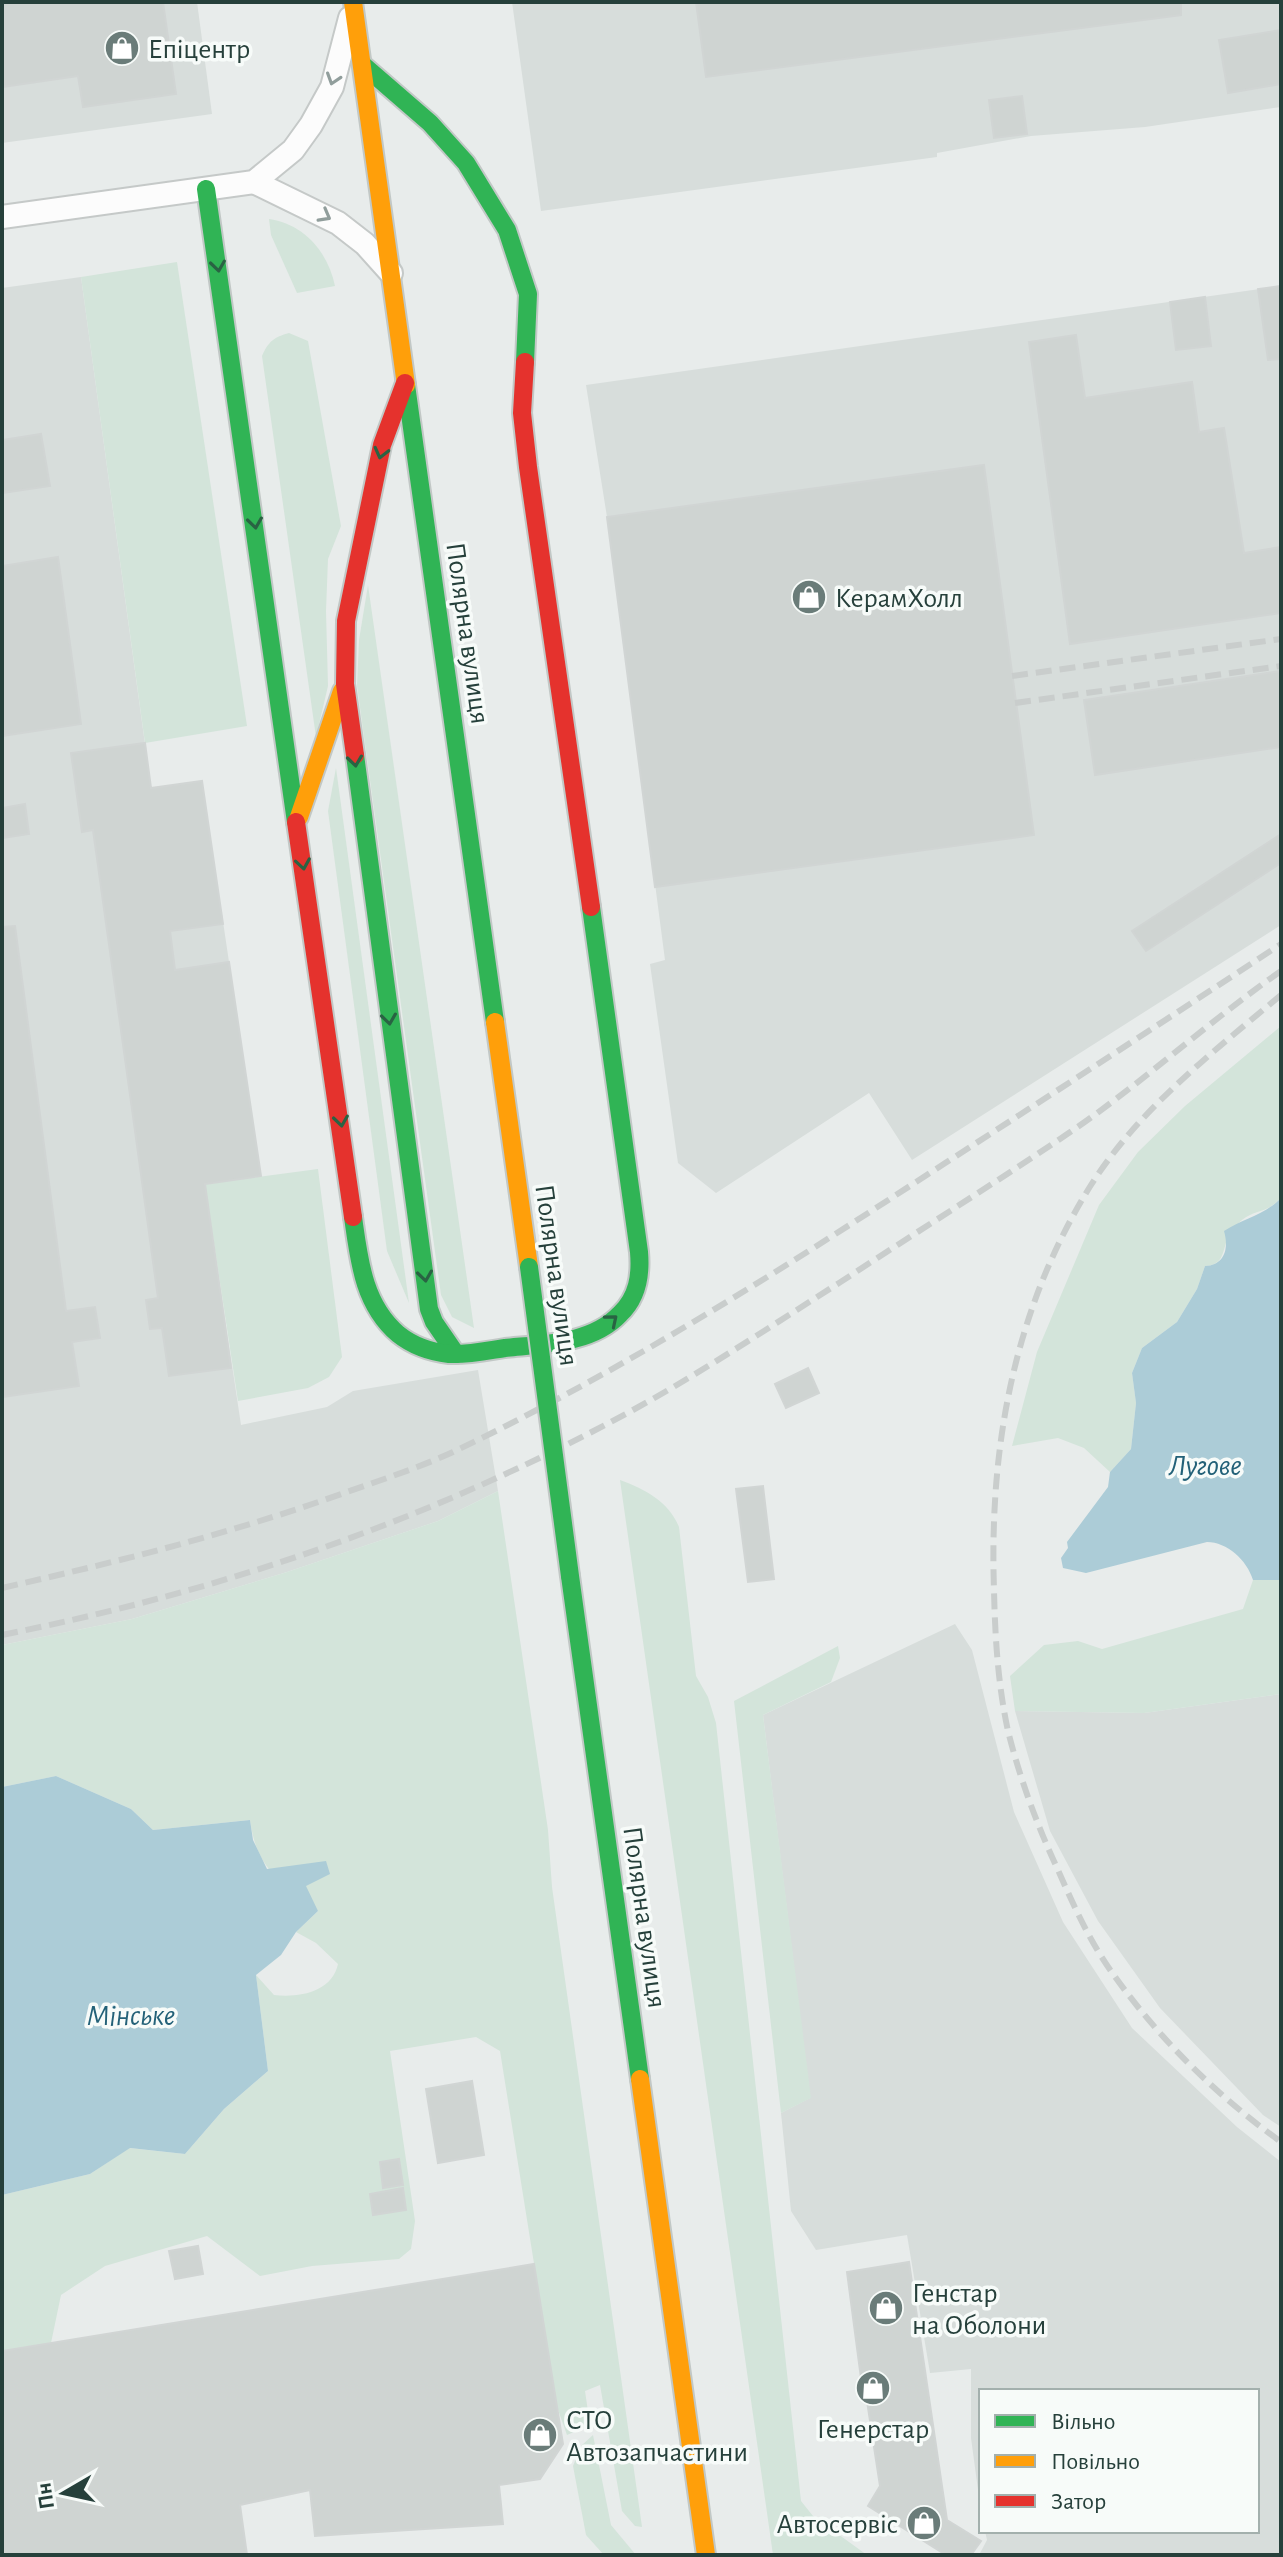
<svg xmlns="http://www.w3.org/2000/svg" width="1283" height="2557" viewBox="0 0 1283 2557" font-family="'Alegreya Sans',sans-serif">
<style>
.built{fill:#d7dddb}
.green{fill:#d3e4da}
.water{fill:#acccd7}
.building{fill:#cfd4d2;stroke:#d1d5d4;stroke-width:2}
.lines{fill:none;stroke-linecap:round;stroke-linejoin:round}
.street-casing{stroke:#c5c9c8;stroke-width:26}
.fast-casing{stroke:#c2c8c6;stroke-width:22}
.slow-casing{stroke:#c2c8c6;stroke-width:22}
.jam-casing{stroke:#c2c8c6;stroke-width:22}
.street{stroke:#fcfcfc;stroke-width:22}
.fast{stroke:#30b455;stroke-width:18}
.slow{stroke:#ff9f0a;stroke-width:18}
.jam{stroke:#e5322d;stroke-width:18}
.rail{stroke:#c9cdcc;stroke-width:6;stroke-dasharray:16 8;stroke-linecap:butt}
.fast-bridge-casing{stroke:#c2c8c6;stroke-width:22;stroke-linecap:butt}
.fast-bridge{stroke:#30b455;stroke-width:18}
.oneway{stroke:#919e9c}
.oneway2{stroke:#296343}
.labels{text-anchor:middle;stroke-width:7;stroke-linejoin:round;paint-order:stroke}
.poi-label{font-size:28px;fill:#26403b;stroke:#f7fbf9;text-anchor:start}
.street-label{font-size:28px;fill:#26403b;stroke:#f7fbf9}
.water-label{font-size:30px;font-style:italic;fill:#236178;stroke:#f7fbf9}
</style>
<rect width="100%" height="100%" fill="#e8eceb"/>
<g class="built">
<polygon points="2,2 197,2 212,114 2,143"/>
<polygon points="512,2 1281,2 1281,107 1145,127 1031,136 937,153 937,157 541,211"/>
<polygon points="81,277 151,788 202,781 261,1176 205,1185 241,1425 327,1407 353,1391 478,1370 498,1491 438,1521 287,1572 132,1619 2,1645 2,288"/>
<polygon points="1281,286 1281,925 912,1160 869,1093 716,1193 678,1163 650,964 665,960 607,517 586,385"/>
<polygon points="955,1624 972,1650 1014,1812 1063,1922 1132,2028 1237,2127 1281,2162 1281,2555 979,2555 987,2540 985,2531 1257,2531 1257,2391 981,2391 981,2512 971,2438 971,2369 930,2373 907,2235 816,2250 791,2211 781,2113 810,2098 763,1715"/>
<polygon points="1281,1694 1281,2127 1263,2115 1160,2008 1098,1921 1050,1831 1015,1711 1144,1713"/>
</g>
<g class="green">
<path d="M269,219C304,224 328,252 335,286L297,293L271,235Z"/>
<polygon points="177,262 247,726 145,743 81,277"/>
<path d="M289,333L308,341L341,526L328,559L326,611L328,686L316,737L262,356C268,342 274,337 289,333Z"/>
<polygon points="368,585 474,1328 452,1317 441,1295 357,686 359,640"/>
<polygon points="336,768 409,1303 387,1251 328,811"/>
<path d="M1281,1026V1198C1266,1214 1255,1209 1242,1220C1238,1223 1229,1235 1227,1240C1222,1254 1223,1265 1205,1266L1197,1289L1177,1322L1142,1348L1132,1373L1136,1403L1131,1449L1110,1472L1084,1448L1058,1438L1012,1446L1037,1352L1099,1205L1138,1152L1185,1106Z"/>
<polygon points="318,1169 342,1357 329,1377 308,1388 238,1401 205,1184"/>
<path d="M620,1480C645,1489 669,1502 679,1527L696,1676L708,1697L716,1723L801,2501L813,2516L867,2555H773Z"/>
<path d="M498,1491L548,1830L552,1887L642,2527L635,2526L622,2511L600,2385L585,2391L590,2425L567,2435L557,2407L500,2051L476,2037L390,2051L415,2221L411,2249L399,2259L312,2266L260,2276L207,2236L105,2266L61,2295L51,2343L2,2351V2195L90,2174L129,2148L185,2154L224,2109L268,2071L256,1975L274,1995C299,1998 332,1992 338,1964L316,1943L296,1932L318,1911C281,1881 257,1871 250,1820L153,1830L131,1809L56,1776L2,1787V1645L132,1619L287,1572L438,1521Z"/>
<polygon points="1253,1580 1281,1580 1281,1694 1144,1713 1015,1711 1010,1676 1044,1645 1078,1641 1102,1649 1243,1609"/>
<polygon points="838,1646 840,1658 831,1682 763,1715 811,2098 781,2113 734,1701"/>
<polygon points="593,2435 611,2525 636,2555 604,2555 586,2535 573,2466 581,2446"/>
</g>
<g class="water">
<path d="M1281,1198V1580H1253C1247,1560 1227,1542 1207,1542L1086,1573L1063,1568L1061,1558L1068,1548L1067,1542L1108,1487L1110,1472L1131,1449L1136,1403L1132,1373L1142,1348L1177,1322L1197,1289L1205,1266C1225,1265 1229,1248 1224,1231C1243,1219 1266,1214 1281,1198Z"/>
<polygon points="56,1776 131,1809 153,1830 250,1820 253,1840 267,1869 326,1861 330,1874 306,1886 318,1911 296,1932 281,1955 256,1975 268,2071 224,2109 185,2154 130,2148 90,2174 2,2195 2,1787"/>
</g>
<g class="building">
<polygon points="2,2 163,2 176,94 83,107 78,76 2,87"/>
<polygon points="696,2 1181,2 1181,15 706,77"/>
<polygon points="1281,30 1281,84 1228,93 1219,40"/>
<polygon points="1022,96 1027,134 994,138 989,100"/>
<polygon points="1281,286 1281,359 1268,360 1258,289"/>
<polygon points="1205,297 1211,346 1176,350 1170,302"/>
<polygon points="1076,335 1085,398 1192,382 1199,432 1224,428 1244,553 1281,547 1281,613 1070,644 1029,342"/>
<polygon points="41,434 50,486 2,493 2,440"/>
<polygon points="984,465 1034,835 655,887 607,517"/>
<polygon points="58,557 81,724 2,736 2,566"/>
<polygon points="1281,671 1281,747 1095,775 1084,700"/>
<polygon points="145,743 151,788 202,781 223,924 170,931 175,970 229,962 261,1176 205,1184 231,1368 169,1376 162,1328 150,1329 146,1300 158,1298 132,1109 93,830 82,832 71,753"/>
<polygon points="25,804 29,834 2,838 2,808"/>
<polygon points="1281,834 1281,863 1146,951 1132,931"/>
<polygon points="15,926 66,1311 95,1307 100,1338 72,1342 79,1386 2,1397 2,927"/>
<polygon points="808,1368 819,1393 786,1408 775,1384"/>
<polygon points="763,1486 774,1579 748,1582 736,1489"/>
<polygon points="472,2081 484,2155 438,2163 426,2089"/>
<polygon points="399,2159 403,2185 383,2188 380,2162"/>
<polygon points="403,2188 406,2210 373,2215 370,2194"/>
<polygon points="198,2246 203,2274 175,2279 169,2251"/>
<polygon points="909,2262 947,2520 981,2541 971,2555 946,2555 868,2506 880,2486 867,2401 864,2401 847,2272"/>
<polygon points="534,2264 563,2444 540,2479 499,2485 503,2524 315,2536 310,2490 240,2505 247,2555 2,2555 2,2351"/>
</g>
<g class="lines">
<g class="street-casing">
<g id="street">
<polyline points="254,182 338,223 365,244 391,273"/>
<polyline points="2,217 254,182 293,150 311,125 332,87 350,18"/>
</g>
</g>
<g class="fast-casing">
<g id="fast">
<polyline points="363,65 430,123 466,163 507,230 528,294 525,362"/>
<polyline points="206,189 296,822"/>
<polyline points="406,385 495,1022"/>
<polyline points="355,755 429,1309 434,1322 456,1354"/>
<path d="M353,1217C359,1259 363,1304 398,1334C413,1346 431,1352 449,1354C468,1355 486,1351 505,1348C543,1344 592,1344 620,1314C638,1297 641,1275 639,1252L591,907"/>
<polyline points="570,1576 640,2079"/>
</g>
</g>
<g class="slow-casing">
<g id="slow">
<polyline points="353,2 406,385"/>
<polyline points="299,817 342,691"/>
<polyline points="495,1022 529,1267"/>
<polyline points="640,2079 706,2555"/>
</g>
</g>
<g class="jam-casing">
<g id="jam">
<polyline points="525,362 522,413 528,467 591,907"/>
<polyline points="355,755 345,684 346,621 382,445 405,383"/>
<polyline points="296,822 353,1217"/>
</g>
</g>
<use href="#street" class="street"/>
<use href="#fast" class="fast"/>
<use href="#slow" class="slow"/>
<use href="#jam" class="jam"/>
<g class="rail">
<polyline points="1012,676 1281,639"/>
<polyline points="1015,703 1281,666"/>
<path d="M1281,995C1213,1052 1139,1109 1091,1185C1014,1308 989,1447 994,1590C995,1637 998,1685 1008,1731C1020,1779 1037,1825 1058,1870C1073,1904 1089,1940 1111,1971C1158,2038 1215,2094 1281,2142"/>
<path d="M2,1588C121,1561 229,1534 344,1493C381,1480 418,1468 453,1452C614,1375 767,1279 916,1182C1038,1103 1160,1024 1281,944"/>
<path d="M2,1635C226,1590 433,1519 633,1410C704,1371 771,1326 839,1283C912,1235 987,1188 1060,1139C1137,1088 1205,1024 1281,971"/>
</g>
<g class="fast-bridge-casing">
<polyline id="fast-bridge" points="529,1267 570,1576"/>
</g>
<use href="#fast-bridge" class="fast-bridge"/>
</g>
<defs><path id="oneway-chevron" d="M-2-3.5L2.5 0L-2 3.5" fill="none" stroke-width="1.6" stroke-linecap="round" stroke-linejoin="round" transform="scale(2)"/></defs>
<g class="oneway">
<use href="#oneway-chevron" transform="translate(333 79) rotate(108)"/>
<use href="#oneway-chevron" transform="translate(325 216) rotate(29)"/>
</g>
<g class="oneway2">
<use href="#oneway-chevron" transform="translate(218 266) rotate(82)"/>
<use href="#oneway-chevron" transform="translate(381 453) rotate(104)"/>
<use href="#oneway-chevron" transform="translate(255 523) rotate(82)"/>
<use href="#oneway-chevron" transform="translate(355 761) rotate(82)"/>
<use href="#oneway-chevron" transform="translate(303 864) rotate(81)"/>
<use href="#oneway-chevron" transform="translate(389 1019) rotate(82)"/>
<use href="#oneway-chevron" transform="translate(341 1121) rotate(82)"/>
<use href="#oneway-chevron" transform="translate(425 1276) rotate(82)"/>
<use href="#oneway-chevron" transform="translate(612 1320) rotate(-40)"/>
</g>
<defs>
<g id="shop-disc" transform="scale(1.8)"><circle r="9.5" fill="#6a7c79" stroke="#f7fbf9"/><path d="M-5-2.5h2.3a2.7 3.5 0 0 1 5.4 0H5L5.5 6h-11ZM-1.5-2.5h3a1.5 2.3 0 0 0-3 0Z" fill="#fff"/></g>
</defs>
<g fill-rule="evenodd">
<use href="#shop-disc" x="122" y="48"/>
<use href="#shop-disc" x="809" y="597"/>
<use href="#shop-disc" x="886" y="2308"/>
<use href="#shop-disc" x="873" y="2388"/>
<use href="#shop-disc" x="540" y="2435"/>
<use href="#shop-disc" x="924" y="2523"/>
</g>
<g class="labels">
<g class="poi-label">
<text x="148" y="58">Епіцентр</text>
<text x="835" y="607">КерамХолл</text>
<text x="912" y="2302">Генстар<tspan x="912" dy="32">на Оболони</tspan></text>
<text x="566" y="2429">СТО<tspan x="566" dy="32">Автозапчастини</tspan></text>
<text x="873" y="2438" text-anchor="middle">Генерстар</text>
<text x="898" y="2533" text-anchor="end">Автосервіс</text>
</g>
<g class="street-label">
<text transform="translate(469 633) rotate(82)" y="10">Полярна вулиця</text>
<text transform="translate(558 1275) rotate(82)" y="10">Полярна вулиця</text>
<text transform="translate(646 1917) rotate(82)" y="10">Полярна вулиця</text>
</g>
<g class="water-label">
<text x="1205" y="1475">Лугове</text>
<text x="131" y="2025">Мінське</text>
</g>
</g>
<rect width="1283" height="2557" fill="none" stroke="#26403b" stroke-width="8"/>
<rect x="979" y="2389" width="280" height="144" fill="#f7fbf9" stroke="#a3b0ad" stroke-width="2"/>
<rect x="995" y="2415" width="40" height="12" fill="#30b455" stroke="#a3b0ad" stroke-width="2"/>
<text x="1051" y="2429" font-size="24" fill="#26403b">Вільно</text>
<rect x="995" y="2455" width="40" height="12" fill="#ff9f0a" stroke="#a3b0ad" stroke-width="2"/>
<text x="1051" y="2469" font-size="24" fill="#26403b">Повільно</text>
<rect x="995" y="2495" width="40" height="12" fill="#e5322d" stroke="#a3b0ad" stroke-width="2"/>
<text x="1051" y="2509" font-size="24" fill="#26403b">Затор</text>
<g transform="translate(64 2493) rotate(261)" stroke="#f7fbf9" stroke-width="6" paint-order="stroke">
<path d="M0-6L14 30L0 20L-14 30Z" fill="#26403b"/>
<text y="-12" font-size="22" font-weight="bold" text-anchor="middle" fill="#26403b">Пн</text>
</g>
</svg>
